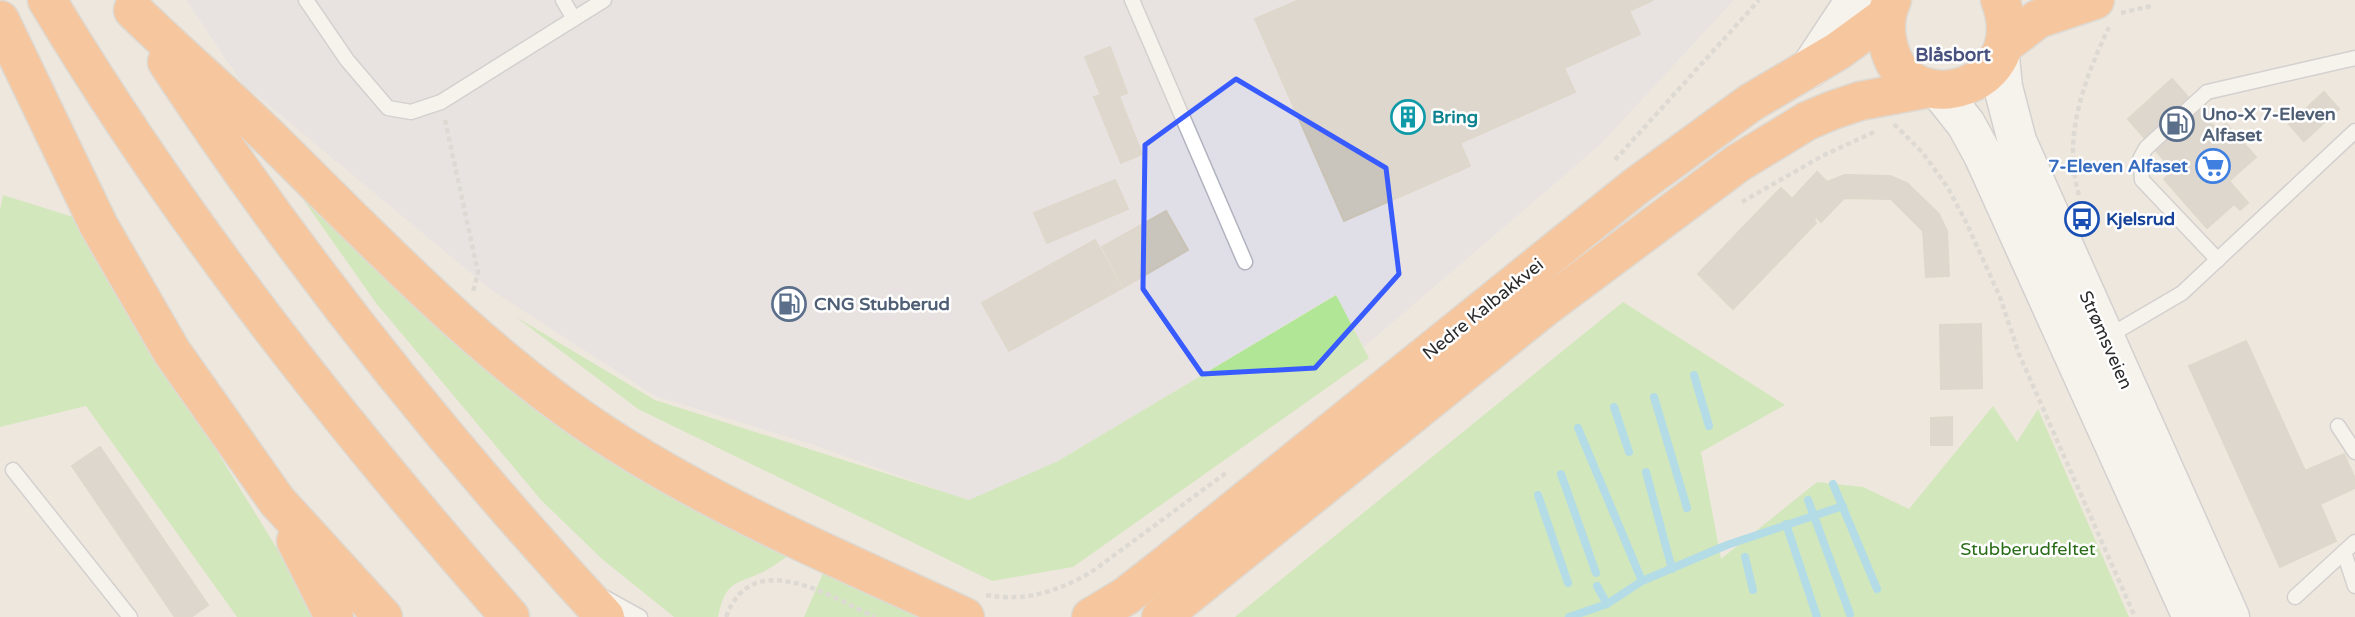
<svg xmlns="http://www.w3.org/2000/svg" width="2355" height="617" viewBox="0 0 2355 617" font-family="'Varela Round',sans-serif">
<style>
.industrial{fill:#e0dee6}
.green{fill:#b1e697}
.lines{fill:none;stroke-linecap:round;stroke-linejoin:round}
.stream{stroke:#6ccef4;stroke-width:8}
.building{fill:#c9c4bc;stroke:#c9c3b6;stroke-width:2}
.lane-casing{stroke:#b1b3bf;stroke-width:17}
.secondary-casing{stroke:#b1b3bf;stroke-width:41}
.highway-casing{stroke:#c8c8c8;stroke-width:41}
.path{stroke:#c8c8c8;stroke-width:4.5;stroke-dasharray:5 3.5;stroke-linecap:butt}
.lane{stroke:#fff;stroke-width:14}
.secondary{stroke:#fff;stroke-width:38}
.highway{stroke:#ffa156;stroke-width:38}
.marked{fill:none;stroke:#385bff;stroke-width:5;stroke-linejoin:round}
.labels{text-anchor:middle;stroke-width:5;stroke-linejoin:round;paint-order:stroke}
.service-label{font-size:18px;font-weight:bold;fill:#4e5e75;stroke:#fff;text-anchor:start}
.culture-label{font-size:18px;font-weight:bold;fill:#0d838f;stroke:#fff;text-anchor:start}
.shop-label{font-size:18px;font-weight:bold;fill:#366cbe;stroke:#fff;text-anchor:end}
.transit-label{font-size:18px;font-weight:bold;fill:#164399;stroke:#fff;text-anchor:start}
.street-label{font-size:18px;fill:#2b2b2b;stroke:#fff}
.park-label{font-size:18px;fill:#286c17;stroke:#fff}
.neighbourhood-label{font-size:19px;font-weight:bold;fill:#49527e;stroke:#fff}
</style>
<rect width="100%" height="100%" fill="#eee7dd"/>
<polygon class="industrial" points="186,0 1734,0 1601,144 1364,347 1335,295 1058,461 969,501 814,445 655,396 491,290 242,83"/>
<g class="green">
<path d="M288,178L557,410L797,549C787,556 776,565 765,571C736,585 726,579 718,617H674L602,559L541,500L376,303Z"/>
<polygon points="3,195 73,217 319,617 237,617 86,406 0,427 0,210"/>
<polygon points="1336,295 1369,358 1073,567 992,581 638,409 516,317 655,400 969,500 1058,461"/>
<polygon points="1623,302 1785,405 1701,452 1721,559 1817,482 1863,487 1909,509 1993,406 2017,442 2038,409 2129,617 1235,617"/>
<polygon points="825,569 923,617 804,617"/>
</g>
<g class="lines">
<g class="stream">
<polyline points="1694,375 1709,426"/>
<polyline points="1654,397 1687,508"/>
<polyline points="1614,407 1629,452"/>
<polyline points="1578,428 1642,581"/>
<polyline points="1646,472 1672,569"/>
<polyline points="1561,474 1596,573"/>
<polyline points="1833,484 1877,589"/>
<polyline points="1538,495 1568,583"/>
<polyline points="1808,500 1850,614"/>
<polyline points="1786,524 1817,617"/>
<polyline points="1745,557 1753,590"/>
<polyline points="1597,586 1607,604"/>
<polyline points="1569,617 1607,604 1642,581 1727,545 1843,506"/>
</g>
</g>
<g class="building">
<polygon points="1299,0 1653,0 1629,11 1640,34 1564,68 1575,92 1460,143 1470,166 1344,221 1255,19"/>
<polygon points="1110,47 1127,93 1119,96 1142,154 1121,163 1094,97 1101,95 1085,57"/>
<polygon points="2172,79 2218,131 2174,171 2128,119"/>
<polygon points="2324,92 2339,109 2304,141 2289,124"/>
<polygon points="2226,124 2256,157 2229,181 2248,203 2240,210 2234,204 2207,228 2164,179"/>
<polygon points="1817,172 1827,182 1845,175 1890,176 1907,183 1939,214 1947,231 1949,276 1926,277 1923,231 1891,199 1844,198 1821,222 1816,217 1814,220 1816,223 1733,309 1698,274 1781,188 1792,199"/>
<polygon points="1115,180 1128,209 1047,243 1034,213"/>
<polygon points="1166,211 1188,250 1124,287 1102,247"/>
<polygon points="1095,240 1122,288 1009,351 982,303"/>
<polygon points="1981,324 1982,388 1941,389 1940,325"/>
<polygon points="2246,341 2305,471 2344,454 2355,479 2355,488 2320,504 2336,541 2280,567 2189,366"/>
<polygon points="1952,417 1952,445 1931,445 1931,418"/>
<polygon points="100,447 208,605 191,617 175,617 72,466"/>
</g>
<g class="lines">
<g class="lane-casing">
<g id="lane">
<polyline points="306,0 347,60 388,108 411,112 441,102 604,0"/>
<polyline points="563,0 574,19"/>
<polyline points="1132,0 1245,262"/>
<polyline points="2218,260 2142,180 2140,159 2146,148 2207,92 2355,58"/>
<polyline points="2107,337 2182,293 2355,131"/>
<polyline points="2338,426 2355,452"/>
<polyline points="13,470 130,617"/>
<polyline points="2344,552 2355,586"/>
<polyline points="604,597 640,617"/>
<polyline points="2295,597 2355,542"/>
</g>
</g>
<g class="secondary-casing">
<g id="secondary">
<polyline points="2000,57 2003,87 2017,141 2230,617"/>
<polyline points="1810,68 1855,0"/>
<polyline points="1939,90 1966,124 1983,155 2192,617"/>
</g>
</g>
<g class="highway-casing">
<g id="highway">
<path d="M47,0C180,222 340,423 510,617"/>
<path d="M1892,0C1885,15 1884,31 1889,48C1910,125 2034,87 2000,0"/>
<path d="M133,10C177,53 224,93 268,136C378,244 485,359 616,442C726,512 847,562 965,617"/>
<polyline points="0,20 99,226 172,352 277,501 383,617"/>
<polyline points="2004,45 2038,19 2095,0"/>
<path d="M167,62C298,260 444,443 605,617"/>
<polyline points="296,541 334,617"/>
<polyline points="1091,617 1126,596 1162,568 1635,187 1750,103 1838,51 1886,16"/>
<polyline points="1161,617 1545,307 1738,163 1807,121 1833,110 1860,101 1930,88"/>
</g>
</g>
<g class="path">
<polyline points="2121,13 2151,6"/>
<polyline points="445,120 478,272 473,292"/>
<polyline points="1894,124 1923,153 1948,188 1966,222 2000,297 2019,354 2135,617"/>
<polyline points="1615,160 1759,0"/>
<path d="M2079,195C2062,137 2084,80 2109,27"/>
<polyline points="1742,202 1822,156 1874,132"/>
<path d="M986,595C1026,602 1055,592 1090,573L1226,473"/>
<path d="M726,617C752,546 829,596 875,617"/>
</g>
<use href="#lane" class="lane"/>
<use href="#secondary" class="secondary"/>
<use href="#highway" class="highway"/>
</g>
<path d="M0 0H2355V617H0ZM1236,79L1386,168L1399,274L1315,368L1202,374L1143,289L1145,145Z" fill="#eee7dd" fill-opacity=".55" fill-rule="evenodd"/>
<path class="marked" d="M1236,79L1386,168L1399,274L1315,368L1202,374L1143,289L1145,145Z"/>
<defs>
<g id="building-ring" transform="scale(1.75)"><circle r="9.5" fill="#fff" stroke="#0f9aa8" stroke-width="1.5"/><path d="M-4-6H4V6H1V3H-1V6H-4ZM-2.5-4.3h1.7v1.8h-1.7ZM.8-4.3h1.7v1.8H.8ZM-2.5-1h1.7V.8h-1.7ZM.8-1h1.7V.8H.8Z" fill="#0f9aa8"/></g>
<g id="fuel-ring" transform="scale(1.75)"><circle r="9.5" fill="#fff" stroke="#5c6f8a" stroke-width="1.5"/><path d="M-5.5-6h7V0h2V4h1.3V-2.5L3-4.5l.8-.8L6-3V5H2.5V1h-1V6h-7ZM-4.2-4.7v3.2H.2V-4.7Z" fill="#5c6f8a"/></g>
<g id="supermarket-ring" transform="scale(1.75)"><circle r="9.5" fill="#fff" stroke="#3f7fe0" stroke-width="1.5"/><path d="M-6-5.5h2.5l.6 2H6L4.5 2H-2.5L-4.4-4H-6ZM-1.5 3.2a1.3 1.3 0 1 0 .1 0ZM3 3.2a1.3 1.3 0 1 0 .1 0Z" fill="#3f7fe0"/></g>
<g id="bus-ring" transform="scale(1.75)"><circle r="9.5" fill="#fff" stroke="#1a4fb4" stroke-width="1.5"/><path d="M-5-6H5V4H4V6H2V4H-2V6H-4V4H-5ZM-3.5-4V0h7V-4ZM-3.5 1.2v1.5H-2V1.2ZM2 1.2v1.5H3.5V1.2Z" fill="#1a4fb4"/></g>
</defs>
<g fill-rule="evenodd">
<use href="#building-ring" x="1408" y="117"/>
<use href="#fuel-ring" x="2177" y="124"/>
<use href="#supermarket-ring" x="2213" y="166"/>
<use href="#bus-ring" x="2082" y="219"/>
<use href="#fuel-ring" x="789" y="304"/>
</g>
<g class="labels">
<g class="service-label">
<text x="2202" y="120">Uno-X 7-Eleven<tspan x="2202" dy="21">Alfaset</tspan></text>
<text x="814" y="310">CNG Stubberud</text>
</g>
<g class="culture-label">
<text x="1432" y="123">Bring</text>
</g>
<g class="shop-label">
<text x="2188" y="172">7-Eleven Alfaset</text>
</g>
<g class="transit-label">
<text x="2106" y="225">Kjelsrud</text>
</g>
<g class="street-label">
<text transform="translate(1483 309) rotate(-39)" y="6">Nedre Kalbakkvei</text>
<text transform="translate(2106 340) rotate(66)" y="6">Strømsveien</text>
</g>
<g class="park-label">
<text x="2028" y="555">Stubberudfeltet</text>
</g>
<g class="neighbourhood-label">
<text x="1953" y="61">Blåsbort</text>
</g>
</g>
</svg>
